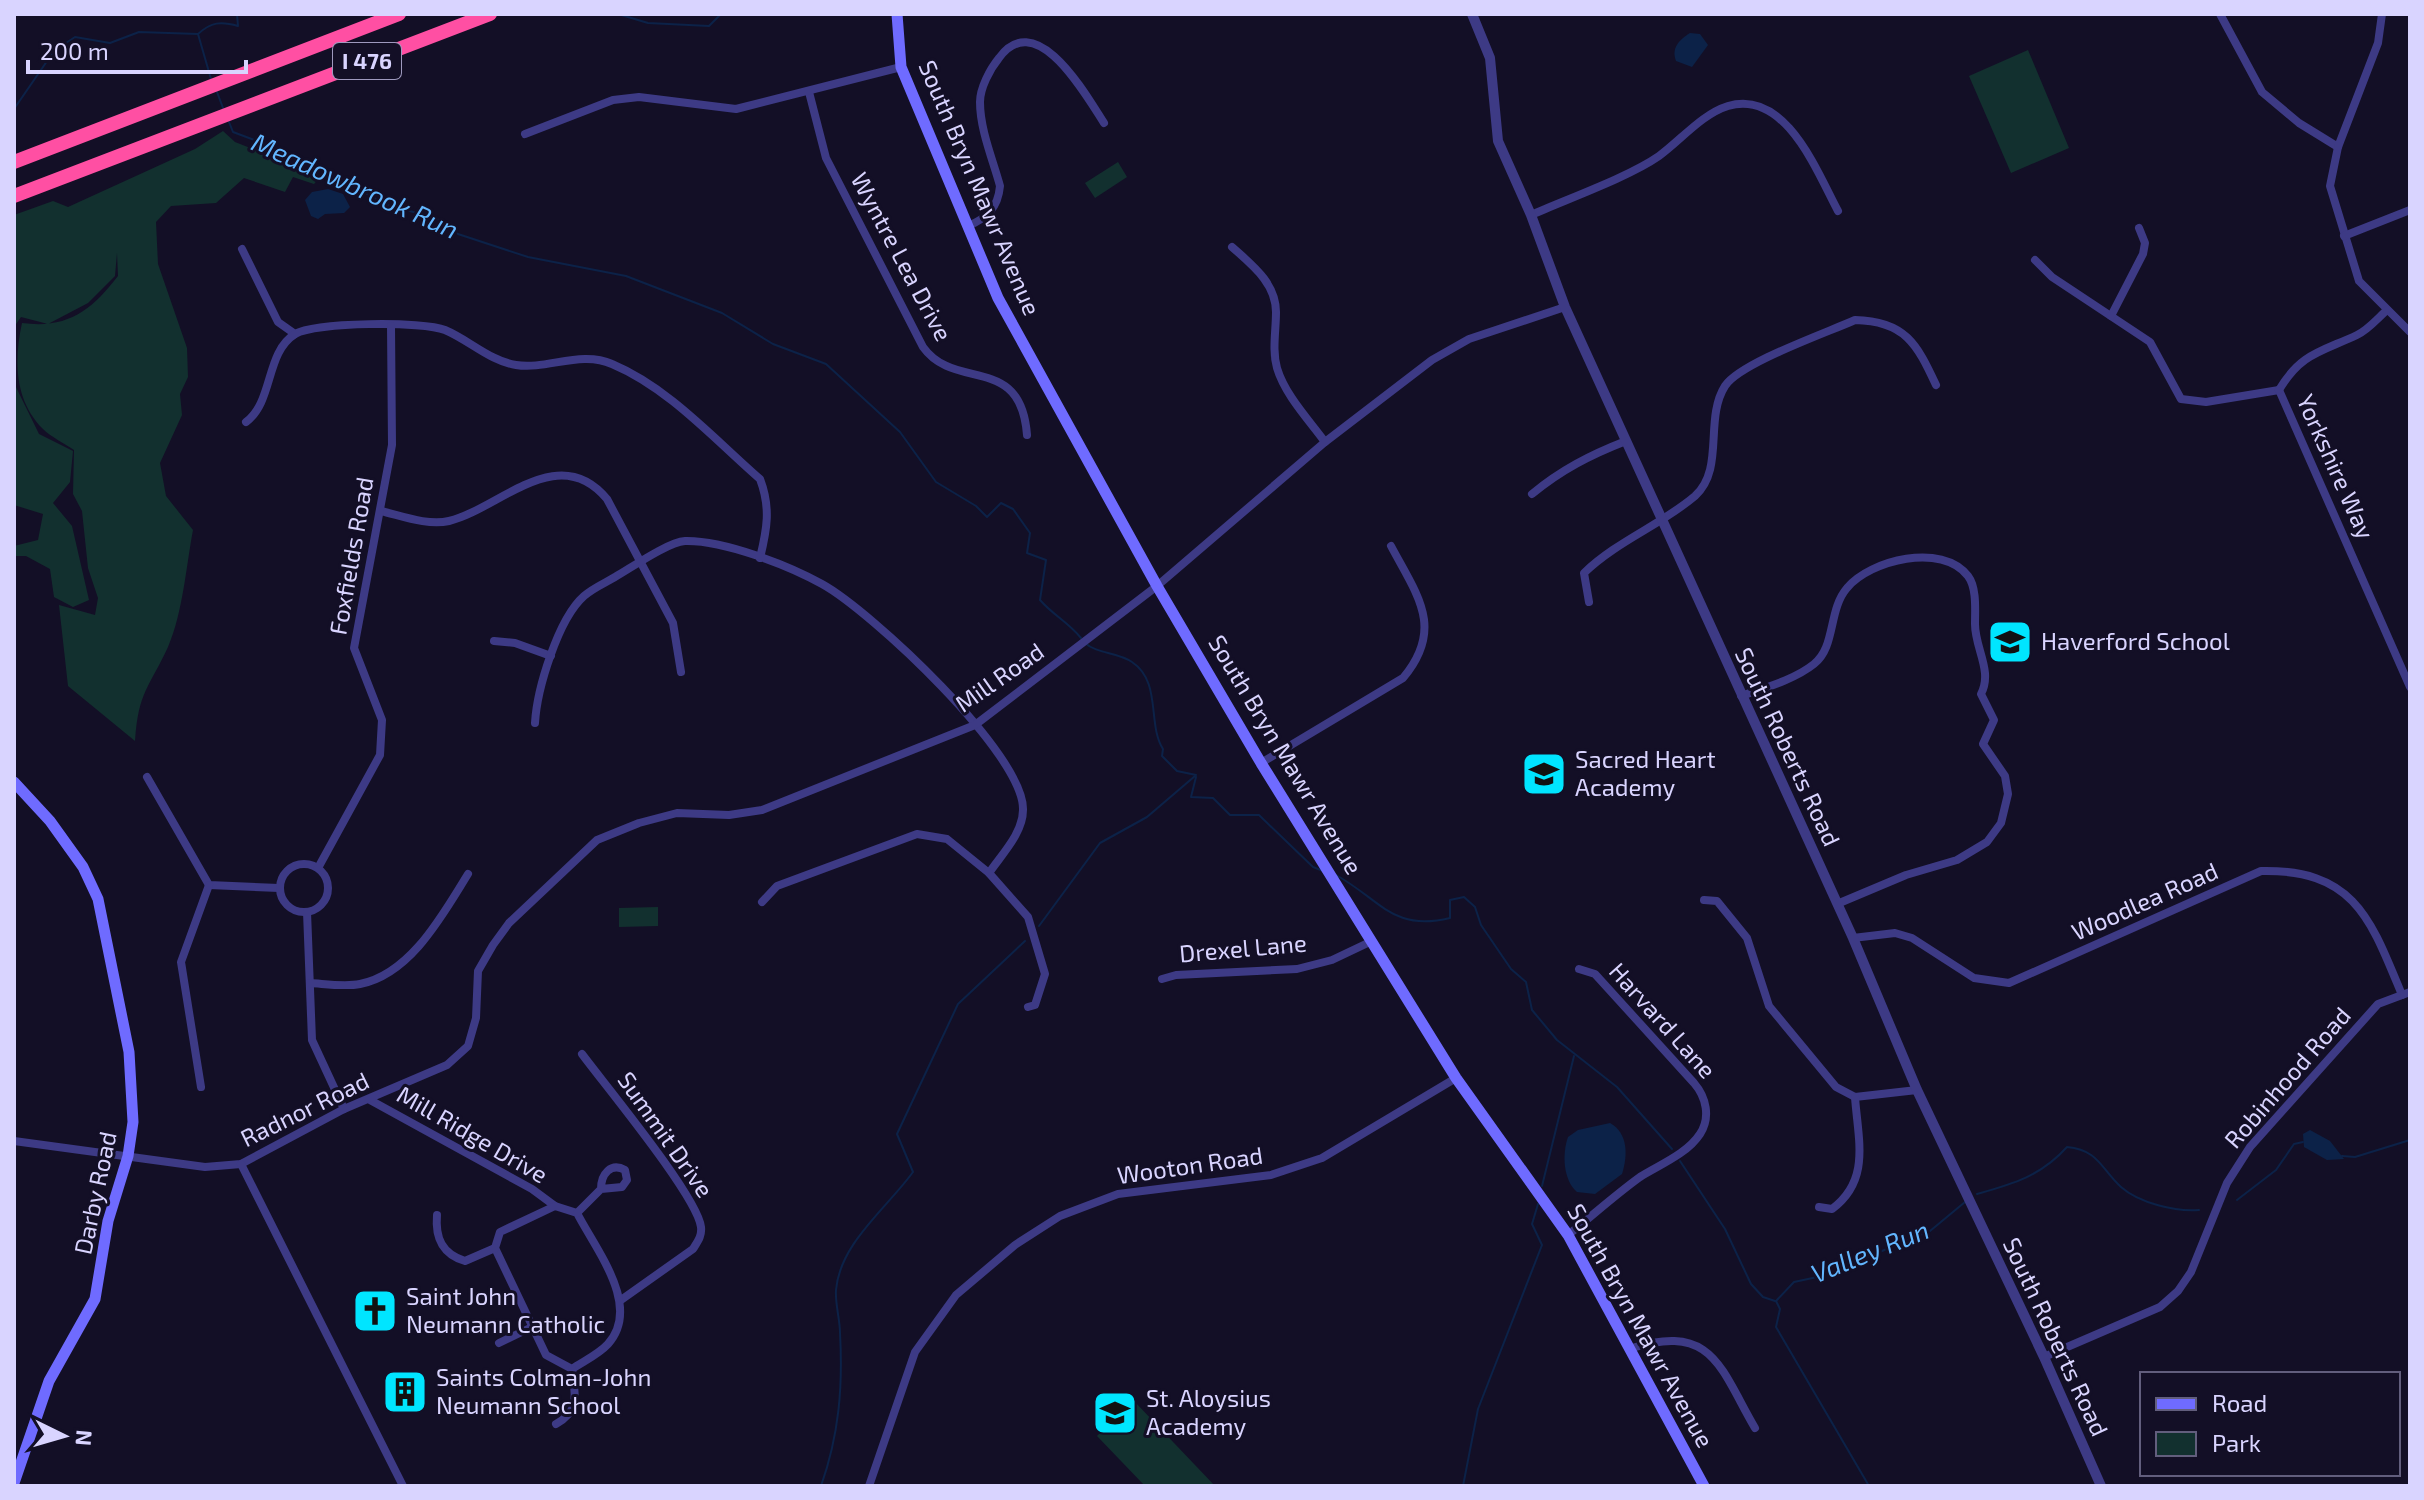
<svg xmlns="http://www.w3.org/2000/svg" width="2424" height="1500" viewBox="0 0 2424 1500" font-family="'Exo 2',sans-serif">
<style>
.green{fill:#12302f}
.water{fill:#0c2248}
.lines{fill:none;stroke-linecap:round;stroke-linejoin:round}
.stream{stroke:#0c2248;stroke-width:2}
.minor{stroke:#3d3a85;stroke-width:8}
.tertiary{stroke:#3d3a85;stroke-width:10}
.secondary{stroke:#6f6bff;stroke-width:11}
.motorway{stroke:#ff4fa3;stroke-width:14}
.labels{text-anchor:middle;stroke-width:6;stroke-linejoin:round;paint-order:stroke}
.shield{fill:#130f26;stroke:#9e99be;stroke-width:2}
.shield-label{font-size:22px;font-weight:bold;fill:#d9d4ff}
.street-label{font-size:24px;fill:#d9d4ff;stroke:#130f26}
.poi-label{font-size:24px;fill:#d9d4ff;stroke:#130f26;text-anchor:start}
.water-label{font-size:26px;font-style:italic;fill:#62b6ff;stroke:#130f26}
</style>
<rect width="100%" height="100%" fill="#130f26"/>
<g class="green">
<polygon points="2028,50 2069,148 2011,173 1969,76"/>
<path d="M223,131L235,142L321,176L314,184L293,177L285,192L244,178L216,203L171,206L156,222L158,264L187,348L188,377L180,394L182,415L160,463L166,496L193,530C186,567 183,612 168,647C149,688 138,692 135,741L68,686L59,605L95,615L98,598L88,568L82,511L73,494L74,450C64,443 51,437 43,429C14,400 14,360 22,323C67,329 91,311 118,276L117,253L115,276L88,303L48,324L21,317L14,327V215L53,201L68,207L195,149Z"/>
<polygon points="1118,162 1127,177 1095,198 1085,183"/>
<polygon points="14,383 39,434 73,451 70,482 53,503 72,526 89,600 73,607 54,597 50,569 26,556 14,556 14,546 38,540 43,514 14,505"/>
<polygon points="658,907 658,926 619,927 619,908"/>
<polygon points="1133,1401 1134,1401 1215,1486 1145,1486 1097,1436"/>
</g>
<g class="water">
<path d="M1690,33L1700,34L1708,45L1692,67L1676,61C1671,48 1679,40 1690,33Z"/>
<polygon points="328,189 343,194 350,207 344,213 325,214 318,219 311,216 305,200 312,192"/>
<path d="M1610,1123C1628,1133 1628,1155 1622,1174L1595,1194L1577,1192C1563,1180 1562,1154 1568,1137L1578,1130Z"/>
<polygon points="2310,1130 2330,1141 2344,1159 2327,1160 2304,1147 2303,1134"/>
</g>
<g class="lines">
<g class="stream">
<polyline points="618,14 648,23 709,26 721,14"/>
<polyline points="198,34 211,79"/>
<polyline points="217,92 223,108"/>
<path d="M14,109L54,51L75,37L110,43L139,32L198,34C211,22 221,21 238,26L237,14"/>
<path d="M229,122L233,132L302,158L387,205L436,218L458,234L528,257L626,276L722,313L773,344L826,364L900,432L936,482L976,506L987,517L1001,503L1013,509L1030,533L1027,553L1046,560L1040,600C1053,615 1068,622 1081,638"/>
<path d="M1085,643C1097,654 1118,652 1132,662C1162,682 1147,724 1163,749L1162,756L1177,771L1196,775"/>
<polyline points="1196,777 1191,797 1213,798 1230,815 1259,815 1313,867 1323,871"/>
<path d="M1336,875C1381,900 1393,932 1450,918V900L1464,897L1475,907L1481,925L1511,969L1526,982L1532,1010L1557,1040L1617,1087L1672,1149"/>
<polyline points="1039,926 1100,843 1147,817 1195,776"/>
<polyline points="2342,1156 2355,1157 2410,1140"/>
<polyline points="1680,1161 1725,1229 1751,1284 1763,1297 1775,1301"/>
<polyline points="1542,1186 1574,1056"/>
<path d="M1977,1194C2013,1184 2041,1176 2067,1147C2099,1150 2101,1169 2121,1187C2139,1203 2176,1212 2199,1210"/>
<polyline points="2237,1200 2276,1170 2294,1144 2303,1142"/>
<polyline points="1776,1301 1794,1282 1822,1276 1930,1231 1965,1202"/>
<polyline points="1776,1301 1780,1309 1776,1327 1869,1486"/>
<path d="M821,1486C839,1435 843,1387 840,1333C840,1319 835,1304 836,1290C840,1243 887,1208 913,1172L897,1134L958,1004L1025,941"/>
<polyline points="1463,1486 1478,1409 1542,1245 1532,1224 1538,1204"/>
</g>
<g class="minor">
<polyline points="2220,14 2262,92 2299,123 2338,147"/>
<polyline points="2382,14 2378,43 2338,147 2330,186 2359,281 2410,332"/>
<path d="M809,92L826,158L923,347C955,392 1021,353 1027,435"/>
<polyline points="525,134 613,100 639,97 736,109 901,67"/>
<path d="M1531,215C1567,199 1629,177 1659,156C1681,140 1702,114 1728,106C1786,89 1817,172 1838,211"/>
<path d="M968,226C987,218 998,208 1000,186C993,160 980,130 980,102C980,88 990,69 999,58C1037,6 1087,97 1104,123"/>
<polyline points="2344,236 2410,210"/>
<path d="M1232,247C1252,265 1276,283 1276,312C1276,331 1272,350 1277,368C1285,395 1309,420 1325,442"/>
<polyline points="242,249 278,322 295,334"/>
<polyline points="2035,260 2052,277 2150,342 2181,399 2206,402 2279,390"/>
<polyline points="2111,316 2143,254 2145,243 2139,228"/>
<polyline points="2279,390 2410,687"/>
<path d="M2279,390C2301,353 2321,352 2357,335C2368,330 2378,318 2387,310"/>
<path d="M246,422C274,401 265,353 295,334C315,322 424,321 445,330C469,340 490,361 516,365C547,370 581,350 612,364C669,388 714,439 760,479C771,508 767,529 760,558"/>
<path d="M1532,494C1561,470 1590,455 1626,441"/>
<path d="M381,511C402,516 428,526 449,521C499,509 558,440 607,499L673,623L681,672"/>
<path d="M1589,602L1584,573C1617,541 1661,525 1695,496C1725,469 1704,419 1725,386C1740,363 1826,333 1855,320C1905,321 1917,344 1936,385"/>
<polyline points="494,641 515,643 551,656"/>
<path d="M1741,696C1764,688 1794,680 1814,664C1836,647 1828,610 1847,588C1870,560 1942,542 1968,576C1977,588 1975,610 1975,624C1975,649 1993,671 1981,694L1994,720L1983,744L2005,776L2008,794L2001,823L1987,842L1957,860L1906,875L1837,904"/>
<path d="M535,723C537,689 558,619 584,596C593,588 605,583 615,577C631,568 668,542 685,541C723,540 788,565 822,584C871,611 1025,755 1023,810C1023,833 1002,854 989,873"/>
<path d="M1261,763L1403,678C1445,628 1417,595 1391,546"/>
<polyline points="147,777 209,885 279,888"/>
<circle cx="304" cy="888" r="24"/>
<polyline points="318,868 380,755 382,720 354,648 392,445 391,326"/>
<polyline points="1704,900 1717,901 1747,938 1769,1006 1836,1087 1855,1097 1917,1090"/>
<polyline points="762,902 777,886 917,834 947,839 989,873 1028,917 1045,974 1035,1005 1028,1007"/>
<polyline points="307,912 312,1040 344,1109"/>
<path d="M1853,938L1895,933L1912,938L1974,978L2009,983L2261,871C2355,869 2371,920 2402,995"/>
<polyline points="1162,979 1176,975 1297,969 1332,960 1372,941"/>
<path d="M310,983C326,984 345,987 360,984C411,974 443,914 468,874"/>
<path d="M582,1054C605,1085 697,1196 701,1227C702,1236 698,1241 693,1249L621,1300"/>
<polyline points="201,1087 181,962 209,885"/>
<polyline points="370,1100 532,1189 555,1206"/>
<polyline points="14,1141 205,1167 241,1164 344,1109 447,1065 468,1046 476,1018 478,971 493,945 509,923 597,840 639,823 677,813 729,815 762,810 975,725 1157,586 1325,442 1432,360 1469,339 1565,307"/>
<polyline points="241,1164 403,1486"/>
<path d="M555,1206L577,1213C596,1250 642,1306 608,1344C599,1354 584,1361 572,1369L546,1355L495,1248L500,1232Z"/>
<path d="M1819,1207L1832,1209C1871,1180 1858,1140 1855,1097"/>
<path d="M577,1213L601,1189L622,1187L627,1180L625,1170C611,1162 601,1174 601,1189"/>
<path d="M437,1215C435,1238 442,1254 465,1261L495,1248"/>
<path d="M1568,1235C1592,1216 1615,1195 1640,1177C1659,1165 1687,1154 1700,1134C1711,1117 1706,1097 1694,1083L1595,974L1579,969"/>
<polyline points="499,1343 532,1327"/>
<path d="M1632,1348C1713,1323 1720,1368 1755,1428"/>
<polyline points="2044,1357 2160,1307 2178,1291 2191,1272 2227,1183 2250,1147 2378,1004 2410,992"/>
<path d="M556,1424C581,1410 575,1395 572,1369"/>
<polyline points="869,1486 915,1352 956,1295 1015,1245 1060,1216 1118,1194 1271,1175 1322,1158 1456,1078"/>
</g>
<polyline class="tertiary" points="1472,14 1490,58 1498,141 1531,215 1565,307 1853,938 1917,1090 2044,1357 2101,1486"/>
<g class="secondary">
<polyline points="897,14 901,67 998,298 1157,586 1261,763 1456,1078 1568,1235 1704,1486"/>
<polyline points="14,782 50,821 83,867 98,899 129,1052 133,1122 128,1156 108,1221 95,1299 49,1381 14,1483"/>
</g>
<g class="motorway">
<polyline points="14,162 399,14"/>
<polyline points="14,196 490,14"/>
</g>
</g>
<defs>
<g id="school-square" transform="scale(2.3)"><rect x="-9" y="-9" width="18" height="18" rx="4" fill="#00e5ff" stroke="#130f26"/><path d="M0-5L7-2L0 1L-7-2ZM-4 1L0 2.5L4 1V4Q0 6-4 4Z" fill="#111"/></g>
<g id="church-square" transform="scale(2.3)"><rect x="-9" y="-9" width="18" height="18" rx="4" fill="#00e5ff" stroke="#130f26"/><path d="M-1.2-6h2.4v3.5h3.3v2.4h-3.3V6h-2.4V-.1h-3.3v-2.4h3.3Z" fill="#111"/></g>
<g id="building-square" transform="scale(2.3)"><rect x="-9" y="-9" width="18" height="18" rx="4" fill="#00e5ff" stroke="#130f26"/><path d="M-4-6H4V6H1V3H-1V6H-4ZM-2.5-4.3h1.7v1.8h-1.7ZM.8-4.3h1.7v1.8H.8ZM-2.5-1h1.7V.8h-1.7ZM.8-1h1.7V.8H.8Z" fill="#111"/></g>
</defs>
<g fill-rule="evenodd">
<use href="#school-square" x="2010" y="642"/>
<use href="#school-square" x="1544" y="774"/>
<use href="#church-square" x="375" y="1311"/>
<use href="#building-square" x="405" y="1392"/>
<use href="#school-square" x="1115" y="1413"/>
</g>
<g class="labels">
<rect class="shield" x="333" y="43" width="68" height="36" rx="6"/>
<g class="shield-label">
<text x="367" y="69">I 476</text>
</g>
<g class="street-label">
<text transform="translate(979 188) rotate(67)" y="8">South Bryn Mawr Avenue</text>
<text transform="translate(901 257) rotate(62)" y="8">Wyntre Lea Drive</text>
<text transform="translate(2335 467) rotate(66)" y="8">Yorkshire Way</text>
<text transform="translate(352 556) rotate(-80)" y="8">Foxfields Road</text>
<text transform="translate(1000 678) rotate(-35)" y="8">Mill Road</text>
<text transform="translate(1787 747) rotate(65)" y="8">South Roberts Road</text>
<text transform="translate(1285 755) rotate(59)" y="8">South Bryn Mawr Avenue</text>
<text transform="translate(2145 902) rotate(-24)" y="8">Woodlea Road</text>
<text transform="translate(1243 949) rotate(-5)" y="8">Drexel Lane</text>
<text transform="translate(1662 1021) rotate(48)" y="8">Harvard Lane</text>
<text transform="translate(2288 1078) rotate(-49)" y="8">Robinhood Road</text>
<text transform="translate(305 1110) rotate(-26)" y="8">Radnor Road</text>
<text transform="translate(472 1135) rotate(30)" y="8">Mill Ridge Drive</text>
<text transform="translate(665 1135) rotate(55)" y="8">Summit Drive</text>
<text transform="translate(1190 1166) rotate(-8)" y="8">Wooton Road</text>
<text transform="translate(96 1193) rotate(-78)" y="8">Darby Road</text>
<text transform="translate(1640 1326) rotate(61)" y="8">South Bryn Mawr Avenue</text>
<text transform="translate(2055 1337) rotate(65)" y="8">South Roberts Road</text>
</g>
<g class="poi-label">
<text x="2041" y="650">Haverford School</text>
<text x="1575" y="768">Sacred Heart<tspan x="1575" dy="28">Academy</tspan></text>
<text x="406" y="1305">Saint John<tspan x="406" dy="28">Neumann Catholic</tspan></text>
<text x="436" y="1386">Saints Colman-John<tspan x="436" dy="28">Neumann School</tspan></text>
<text x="1146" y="1407">St. Aloysius<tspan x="1146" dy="28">Academy</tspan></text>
</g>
<g class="water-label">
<text transform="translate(355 186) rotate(24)" y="9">Meadowbrook Run</text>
<text transform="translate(1870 1252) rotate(-22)" y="9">Valley Run</text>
</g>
</g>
<rect width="2424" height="1500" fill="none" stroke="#d9d4ff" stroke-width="32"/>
<rect x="2140" y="1372" width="260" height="104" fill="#130f26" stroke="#625e7d" stroke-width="2"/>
<rect x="2156" y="1398" width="40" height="12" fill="#6f6bff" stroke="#625e7d" stroke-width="2"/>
<text x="2212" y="1412" font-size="24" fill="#d9d4ff">Road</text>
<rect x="2156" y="1432" width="40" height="24" fill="#12302f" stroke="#625e7d" stroke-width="2"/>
<text x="2212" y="1452" font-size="24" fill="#d9d4ff">Park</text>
<g transform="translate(64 1436) rotate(95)" stroke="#130f26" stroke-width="6" paint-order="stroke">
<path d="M0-6L14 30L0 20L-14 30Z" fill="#d9d4ff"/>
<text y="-12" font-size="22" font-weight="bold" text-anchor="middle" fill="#d9d4ff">N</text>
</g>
<path d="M28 60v12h218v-12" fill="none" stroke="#d9d4ff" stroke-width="4"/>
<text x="40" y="60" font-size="24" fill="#d9d4ff" stroke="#130f26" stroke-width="6" paint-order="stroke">200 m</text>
</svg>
